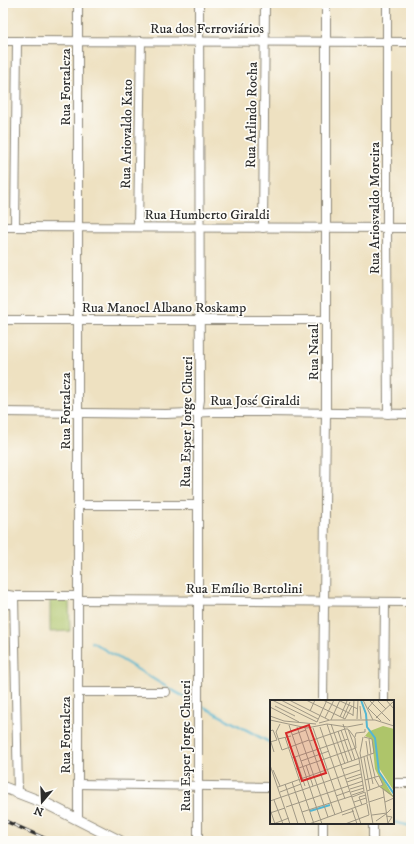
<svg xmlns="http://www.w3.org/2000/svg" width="414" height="844" viewBox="0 0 414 844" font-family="'IM FELL DW Pica',serif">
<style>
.green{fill:#aec56a;stroke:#6c784a}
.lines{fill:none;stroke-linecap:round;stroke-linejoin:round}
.stream{stroke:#54b6d2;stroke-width:2}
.minor-casing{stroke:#8c8676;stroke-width:10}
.major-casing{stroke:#8c8676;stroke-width:12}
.minor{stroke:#fff;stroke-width:8}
.major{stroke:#fff;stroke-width:10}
.rail-casing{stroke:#2b2b2b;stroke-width:3.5}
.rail{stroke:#fdfcf7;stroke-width:2;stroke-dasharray:6;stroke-linecap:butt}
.labels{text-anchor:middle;stroke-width:3.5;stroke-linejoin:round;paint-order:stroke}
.street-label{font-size:14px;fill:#2b2b2b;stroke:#fdfcf7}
.inset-river{fill:none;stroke:#54b6d2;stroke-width:2}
.inset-road{fill:none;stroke:#a09885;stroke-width:1}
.view{fill:#d62828;fill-opacity:0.15;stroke:#d62828;stroke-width:2}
.inset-edge{fill:none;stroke:#2b2b2b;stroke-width:2}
</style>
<rect width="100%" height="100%" fill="#fdfcf7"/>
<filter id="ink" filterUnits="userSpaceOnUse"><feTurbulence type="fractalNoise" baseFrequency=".025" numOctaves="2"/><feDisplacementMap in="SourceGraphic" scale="8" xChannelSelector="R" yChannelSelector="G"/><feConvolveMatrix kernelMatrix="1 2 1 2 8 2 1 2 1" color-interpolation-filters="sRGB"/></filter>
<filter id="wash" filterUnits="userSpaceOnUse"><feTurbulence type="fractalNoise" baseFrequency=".012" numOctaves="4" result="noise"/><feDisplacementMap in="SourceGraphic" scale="16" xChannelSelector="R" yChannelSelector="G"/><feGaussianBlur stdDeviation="0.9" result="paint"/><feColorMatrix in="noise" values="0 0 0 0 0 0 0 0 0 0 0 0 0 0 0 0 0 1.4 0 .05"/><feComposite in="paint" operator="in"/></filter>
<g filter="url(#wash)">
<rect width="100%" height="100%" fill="#eee1c1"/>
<polygon class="green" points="50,600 69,600 70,631 50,632"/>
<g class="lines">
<g class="stream">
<polyline points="92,642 170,689 196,703"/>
<polyline points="200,705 271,743"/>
<polyline points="393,822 411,826"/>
</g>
</g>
</g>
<g filter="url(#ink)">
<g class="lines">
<g class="minor-casing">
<g id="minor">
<polyline points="387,3 387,228 388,414"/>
<polyline points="3,41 411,42"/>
<polyline points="3,227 411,228"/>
<polyline points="15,227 17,41"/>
<polyline points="138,227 141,41"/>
<polyline points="263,228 265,3"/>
<polyline points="3,320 326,320"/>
<polyline points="3,412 166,414 212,412 265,412 411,414"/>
<polyline points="78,505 198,505"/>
<polyline points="3,594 14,596 78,596"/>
<polyline points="14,596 18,793"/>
<polyline points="78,600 411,602"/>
<polyline points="3,605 9,604 14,596"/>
<polyline points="78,692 166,692"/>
<polyline points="323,701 326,413 326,3"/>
<polyline points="384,701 385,602"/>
<polyline points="393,783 411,783"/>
<polyline points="78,784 271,787"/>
<polyline points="78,819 78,3"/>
<polyline points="373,823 373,841"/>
<polyline points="198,841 198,413 200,400 199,3"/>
<polyline points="323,841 323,823"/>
</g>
</g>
<g class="major-casing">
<polyline id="major" points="3,787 47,804 120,841"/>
</g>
<use href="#minor" class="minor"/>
<use href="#major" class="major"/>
<g class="rail-casing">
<polyline id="rail" points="3,820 51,841"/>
</g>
<use href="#rail" class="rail"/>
</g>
</g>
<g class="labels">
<g class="street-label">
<text x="207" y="33">Rua dos Ferroviários</text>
<text transform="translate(65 87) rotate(-90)" y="5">Rua Fortaleza</text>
<text transform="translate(251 115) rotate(-89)" y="5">Rua Arlindo Rocha</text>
<text transform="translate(126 134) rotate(-89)" y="5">Rua Ariovaldo Kato</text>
<text transform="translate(374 208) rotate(-90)" y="5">Rua Ariosvaldo Moreira</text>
<text x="207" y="219">Rua Humberto Giraldi</text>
<text x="164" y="312">Rua Manoel Albano Roskamp</text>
<text transform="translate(313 352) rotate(-90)" y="5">Rua Natal</text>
<text x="255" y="405">Rua José Giraldi</text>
<text transform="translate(65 411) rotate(-90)" y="5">Rua Fortaleza</text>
<text transform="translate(186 422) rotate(-89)" y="5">Rua Esper Jorge Chueri</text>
<text x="244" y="593">Rua Emílio Bertolini</text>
<text transform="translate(65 735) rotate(-90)" y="5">Rua Fortaleza</text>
<text transform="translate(185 746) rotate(-90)" y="5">Rua Esper Jorge Chueri</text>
</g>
</g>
<g transform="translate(270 700)">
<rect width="124" height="124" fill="#eee1c1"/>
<path d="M113,26L124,29V91L109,68L105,37L100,31ZM99,31L105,38L109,72L124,98L110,87L113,85L105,69L102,39L95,36Z" fill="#aec56a"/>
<path class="inset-river" d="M91,0L96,14L97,27L105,38L109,72L124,94M40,111L60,105"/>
<path class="inset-road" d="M2,0L47,22L57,0M11,0L48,19M19,0L59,20M36,0L75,19L82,6M53,0L83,15M93,0L103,20M99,0L120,21M105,0L98,8L111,21M107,0L116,9M116,0L124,9M70,1L88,9M5,6L25,16M90,6L91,19M0,7L29,22M40,11L45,0M0,16L14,21L46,24M83,16L84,0M70,17L77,1M55,18L64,0M73,18L80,2M106,18L124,1M87,19L88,0M0,20L37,28L57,24L91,124M61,20L70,0M49,23L60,20H105L124,26M10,24L6,32L12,50L39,40M57,24L77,27L93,24M61,24L75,64M73,24L85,60M19,25L52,124M27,27L58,117M50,27L75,99M35,28L65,115M43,28L72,112M75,29H78L89,59L94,91L82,95M71,30L82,61M0,31L3,30L7,40L0,42M68,31L78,62M22,35L36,30M15,37L44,124M85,37L86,33L95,32V29M93,37L90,53L103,124M0,39L4,52M8,39L21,36M99,39L101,54M40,41L75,29M96,41L98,55M100,55L105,77M97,56L103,84M25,57L35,86M94,57L100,90M22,58L78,39M31,61L59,51M0,65L20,124M36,65L43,86M26,69L86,48L85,38L79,30M73,69L89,64M3,70L10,86M104,77L109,86L123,96L124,98L115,102M76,79L91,74M95,80L109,76L113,85L97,91M22,82L36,124M77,82L92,77M15,84L28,124M8,87L104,53L102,39L94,37M80,89L93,85M113,89L118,124M10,92L31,84M81,92L94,88M66,96L80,91M4,100L13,124M0,101L90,70M84,102L96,98M99,102L114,97M92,105L89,97L96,95M16,107L93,81M0,109L5,124M82,109L87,124M32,112L82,96M0,113L15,108M72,115L84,111M102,115L117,113L121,109M116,116L122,117L118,123M106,121L116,114M3,124L19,118M39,124L97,103L95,92L82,97M75,124L99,115L97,104"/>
<path class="view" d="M39,25L56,73L32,81L16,33Z"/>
<rect width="124" height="124" class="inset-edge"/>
</g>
<rect width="414" height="844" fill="none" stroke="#fdfcf7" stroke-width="16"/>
<g transform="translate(42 802) rotate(199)" stroke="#fdfcf7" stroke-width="3" paint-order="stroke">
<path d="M0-3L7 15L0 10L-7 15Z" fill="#2b2b2b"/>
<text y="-6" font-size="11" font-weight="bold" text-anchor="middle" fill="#2b2b2b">N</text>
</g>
</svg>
